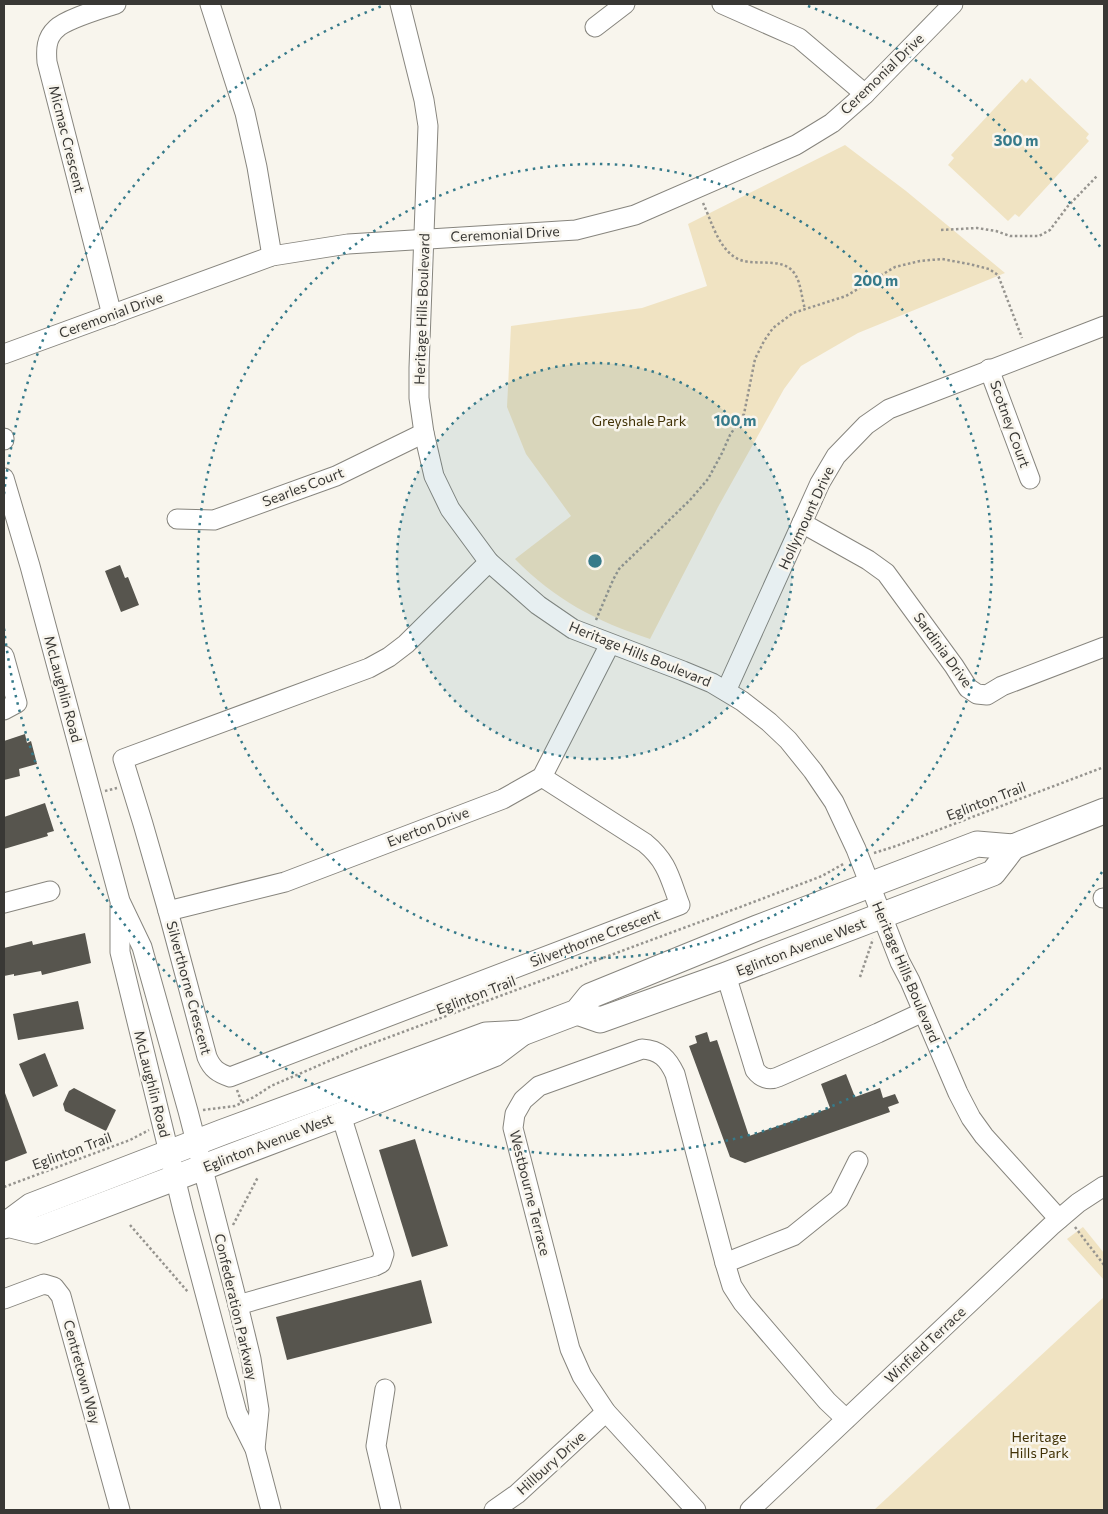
<svg xmlns="http://www.w3.org/2000/svg" width="1108" height="1514" viewBox="0 0 1108 1514" font-family="Commissioner,sans-serif">
<style>
.green{fill:#f0e3c2}
.building{fill:#57554e}
.lines{fill:none;stroke-linecap:round;stroke-linejoin:round}
.minor-casing{stroke:#87857e;stroke-width:21}
.major-casing{stroke:#87857e;stroke-width:27}
.path{stroke:#96948f;stroke-width:2.5;stroke-dasharray:2.5 2.5;stroke-linecap:butt}
.minor{stroke:#fff;stroke-width:19}
.major{stroke:#fff;stroke-width:25}
.ring{fill:none;stroke:#367a8a;stroke-width:2.5;stroke-dasharray:2.5 5}
.labels{text-anchor:middle;stroke-width:5;stroke-linejoin:round;paint-order:stroke}
.street-label{font-size:14px;fill:#393835;stroke:#f8f5ed}
.park-label{font-size:14px;fill:#403105;stroke:#f8f5ed}
.centre{fill:#367a8a;stroke:#f8f5ed;stroke-width:2.5}
.ring-label{font-size:15px;text-anchor:middle;font-weight:bold;fill:#367a8a;stroke:#f8f5ed;stroke-width:5;stroke-linejoin:round;paint-order:stroke}
</style>
<rect width="100%" height="100%" fill="#f8f5ed"/>
<g class="green">
<polygon points="1030,78 1089,134 1086,138 1089,141 1019,217 1015,214 1008,221 948,165 954,158 951,155 1022,79 1026,83"/>
<path d="M845,145L906,191L1005,273L858,333L801,366L784,389L718,507L650,639C596,621 555,600 515,559L571,516L526,454L507,407L511,326L642,308L707,286L688,224Z"/>
<polygon points="1083,1227 1104,1253 1104,1280 1067,1239"/>
<polygon points="1104,1297 1104,1510 874,1510"/>
</g>
<g class="building">
<polygon points="120,565 125,578 128,577 139,605 121,612 105,571"/>
<polygon points="25,734 27,743 31,741 37,764 19,769 20,776 4,780 4,741"/>
<polygon points="45,803 54,831 47,833 48,836 4,849 4,817"/>
<polygon points="85,933 91,963 42,975 41,971 14,976 14,974 4,976 4,948 32,941 33,945"/>
<polygon points="78,1001 84,1029 18,1040 13,1014"/>
<polygon points="707,1032 710,1042 717,1040 749,1136 830,1108 821,1084 846,1074 855,1097 880,1088 883,1098 895,1094 899,1103 888,1107 890,1112 745,1163 730,1157 689,1046 697,1043 695,1036"/>
<polygon points="45,1053 58,1086 33,1097 19,1064"/>
<polygon points="74,1088 116,1110 106,1131 65,1111 63,1104 69,1091"/>
<polygon points="5,1093 27,1153 4,1162 4,1094"/>
<polygon points="415,1139 448,1246 412,1257 379,1150"/>
<polygon points="421,1280 432,1323 287,1360 276,1317"/>
</g>
<g class="lines">
<g class="minor-casing">
<g id="minor">
<polyline points="210,4 245,113 257,167 272,256"/>
<polyline points="400,4 424,100 428,126 419,368 419,398 424,433 434,476 450,509 489,562 538,605 573,629 683,671 712,683 742,701 769,722 788,740 813,771 834,802 856,849 900,962 910,981 958,1093 971,1118 984,1136 1059,1219"/>
<polyline points="722,4 799,38 865,94"/>
<polyline points="595,27 625,4"/>
<path d="M112,315L47,62C46,50 46,38 56,29C66,19 101,9 116,4"/>
<polyline points="4,354 272,256 348,244 576,230 635,215 796,145 832,123 865,94 953,4"/>
<polyline points="989,369 1030,479"/>
<polyline points="4,438 4,440"/>
<polyline points="4,478 30,566 120,901 142,947 188,1111 238,1305 251,1359 259,1410 255,1449"/>
<polyline points="177,519 214,520 336,476 424,433"/>
<polyline points="802,523 868,560 886,573 954,666 968,688 977,694 987,695 1002,686 1104,647"/>
<path d="M489,562L406,644L389,657L369,668L123,759L143,824L168,911L207,1057C212,1069 218,1073 230,1077L680,905C670,879 668,862 645,843L542,777"/>
<polyline points="4,656 17,703 4,710"/>
<polyline points="726,691 820,483 836,456 866,425 889,409 1104,326"/>
<polyline points="1103,898 1104,898"/>
<polyline points="4,903 50,891"/>
<polyline points="120,905 120,952 183,1210 237,1413 255,1449 271,1510"/>
<polyline points="168,911 285,882 503,799 542,777 610,644"/>
<path d="M726,975L755,1070C761,1078 769,1081 778,1077L878,1033L923,1012"/>
<polyline points="725,1263 793,1236 839,1199 858,1161"/>
<polyline points="4,1299 44,1284 54,1287 61,1296 120,1510"/>
<polyline points="238,1305 375,1266 381,1263 384,1254 341,1115"/>
<polyline points="385,1389 376,1446 391,1510"/>
<polyline points="494,1510 517,1494 606,1412"/>
<path d="M696,1510L606,1412L582,1376L570,1349L513,1128L515,1114L523,1100L539,1086L642,1049C660,1050 668,1059 675,1074L725,1263L732,1286L743,1303L827,1401L846,1419"/>
<polyline points="750,1510 1051,1226 1078,1203 1104,1186"/>
</g>
</g>
<g class="major-casing">
<g id="major">
<polyline points="577,1012 600,1020 726,975 993,873 1013,847"/>
<polyline points="7,1224 35,1231 341,1115 494,1054 522,1033 577,1012 590,996 757,928 977,844 1013,847 1104,811"/>
<polyline points="4,1226 31,1206 223,1132 486,1035 522,1033"/>
</g>
</g>
<g class="path">
<path d="M703,203C711,220 717,244 733,256C751,270 784,253 796,276C801,284 802,300 805,309"/>
<polyline points="941,230 977,228 996,231 1010,236 1039,236 1050,230 1068,206 1098,175"/>
<polyline points="596,620 613,580 619,569 690,500 708,479 722,453 730,435 744,414 755,359 764,341 773,328 793,313 846,296 895,267 920,261 942,259 969,264 989,269 998,275 1022,338"/>
<polyline points="105,791 117,788"/>
<polyline points="874,853 896,846 1104,767"/>
<polyline points="860,977 873,939"/>
<polyline points="237,1090 242,1103"/>
<polyline points="203,1110 235,1106 254,1097 271,1086 357,1049 743,906 822,876 845,863"/>
<polyline points="4,1187 130,1140 149,1130"/>
<polyline points="130,1225 188,1292"/>
<polyline points="233,1225 258,1177"/>
<polyline points="1075,1227 1104,1265"/>
</g>
<use href="#minor" class="minor"/>
<use href="#major" class="major"/>
</g>
<circle cx="595" cy="561" r="198" fill="#367a8a" fill-opacity=".12"/>
<g class="ring">
<circle cx="595" cy="561" r="198"/>
<circle cx="595" cy="561" r="397"/>
<path d="M1102 872A595 595 0 0 1 4 628M4 494A595 595 0 0 1 382 6M808 6A595 595 0 0 1 1102 250"/>
</g>
<g class="labels">
<g class="street-label">
<text transform="translate(882 74) rotate(-44)" y="5">Ceremonial Drive</text>
<text transform="translate(67 139) rotate(76)" y="5">Micmac Crescent</text>
<text transform="translate(505 234) rotate(-3)" y="5">Ceremonial Drive</text>
<text transform="translate(422 309) rotate(-88)" y="5">Heritage Hills Boulevard</text>
<text transform="translate(111 315) rotate(-20)" y="5">Ceremonial Drive</text>
<text transform="translate(1010 424) rotate(70)" y="5">Scotney Court</text>
<text transform="translate(303 487) rotate(-21)" y="5">Searles Court</text>
<text transform="translate(806 518) rotate(-65)" y="5">Hollymount Drive</text>
<text transform="translate(943 650) rotate(54)" y="5">Sardinia Drive</text>
<text transform="translate(640 654) rotate(22)" y="5">Heritage Hills Boulevard</text>
<text transform="translate(63 689) rotate(75)" y="5">McLaughlin Road</text>
<text transform="translate(986 801) rotate(-21)" y="5">Eglinton Trail</text>
<text transform="translate(428 827) rotate(-21)" y="5">Everton Drive</text>
<text transform="translate(595 938) rotate(-21)" y="5">Silverthorne Crescent</text>
<text transform="translate(801 947) rotate(-21)" y="5">Eglinton Avenue West</text>
<text transform="translate(906 972) rotate(67)" y="5">Heritage Hills Boulevard</text>
<text transform="translate(189 988) rotate(75)" y="5">Silverthorne Crescent</text>
<text transform="translate(476 995) rotate(-21)" y="5">Eglinton Trail</text>
<text transform="translate(152 1084) rotate(76)" y="5">McLaughlin Road</text>
<text transform="translate(268 1143) rotate(-21)" y="5">Eglinton Avenue West</text>
<text transform="translate(72 1151) rotate(-20)" y="5">Eglinton Trail</text>
<text transform="translate(530 1193) rotate(76)" y="5">Westbourne Terrace</text>
<text transform="translate(236 1307) rotate(77)" y="5">Confederation Parkway</text>
<text transform="translate(925 1345) rotate(-43)" y="5">Winfield Terrace</text>
<text transform="translate(82 1372) rotate(75)" y="5">Centretown Way</text>
<text transform="translate(551 1463) rotate(-42)" y="5">Hillbury Drive</text>
</g>
<g class="park-label">
<text x="639" y="426">Greyshale Park</text>
<text x="1039" y="1442">Heritage<tspan x="1039" dy="16">Hills Park</tspan></text>
</g>
</g>
<circle cx="595" cy="561" r="8" class="centre"/>
<g class="ring-label">
<text x="1016" y="146">300 m</text>
<text x="876" y="286">200 m</text>
<text x="735" y="426">100 m</text>
</g>
<rect width="1108" height="1514" fill="none" stroke="#393835" stroke-width="10"/>
</svg>
